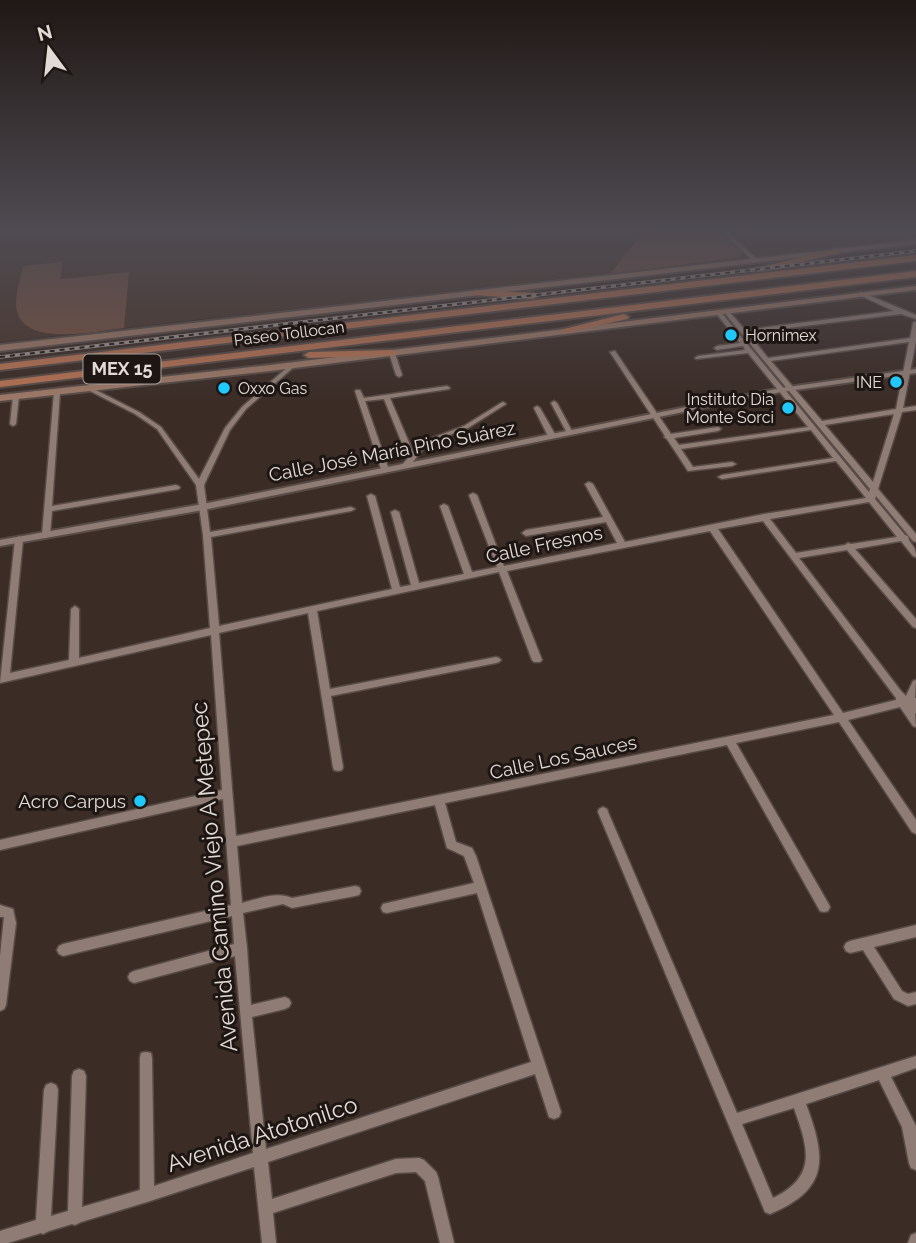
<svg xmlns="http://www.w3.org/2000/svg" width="916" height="1243" viewBox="0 0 916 1243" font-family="Raleway,sans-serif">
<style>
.built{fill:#49342a}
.green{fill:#76503f}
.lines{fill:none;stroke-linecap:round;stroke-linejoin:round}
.minor-casing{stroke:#584b46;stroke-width:3}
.tertiary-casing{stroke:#584b46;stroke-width:4}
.secondary-casing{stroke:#584b46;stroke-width:4}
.trunk-casing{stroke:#584b46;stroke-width:4}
.minor{fill:#8f7d75;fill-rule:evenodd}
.tertiary{fill:#8f7d75;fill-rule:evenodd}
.secondary{fill:#9d7968;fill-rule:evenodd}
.trunk{fill:#b67252;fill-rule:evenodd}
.rail-casing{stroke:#9f948f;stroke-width:3.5}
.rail{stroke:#1d1613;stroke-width:2;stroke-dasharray:5;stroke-linecap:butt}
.poi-dot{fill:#20c9fd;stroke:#1d1613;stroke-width:2.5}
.labels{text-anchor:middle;stroke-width:6;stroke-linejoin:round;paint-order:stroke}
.far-street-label{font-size:16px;fill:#e3dad5;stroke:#1d1613}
.far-poi-label{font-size:16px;fill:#e3dad5;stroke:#1d1613;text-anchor:start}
.shield{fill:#1d1613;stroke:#a89f9b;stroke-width:2}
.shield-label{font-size:18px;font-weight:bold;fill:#e3dad5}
.street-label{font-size:19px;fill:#e3dad5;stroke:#1d1613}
.poi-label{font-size:19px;fill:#e3dad5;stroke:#1d1613;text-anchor:end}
.near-street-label{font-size:23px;fill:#e3dad5;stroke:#1d1613}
</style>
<rect width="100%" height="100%" fill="#3b2c26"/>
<polygon class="built" points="0,229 916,229 916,238 0,342"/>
<g class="green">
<polygon points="646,229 717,229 741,251 742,257 610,274"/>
<path d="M62,262L61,279L129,272L124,328C96,331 16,350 16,303C16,291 21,277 23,266Z"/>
</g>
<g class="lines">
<g class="minor-casing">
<g id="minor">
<polygon points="719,229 724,229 757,259 757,261 753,261"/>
<path d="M861,292L916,315V319L901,314L748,333L768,358L910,338L913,323L916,321V341L903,408L916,406V410L902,412L878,489L916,534V542L913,541L876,496L875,499L905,535L908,536C909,545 916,544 916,557L913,556L901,541L855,549L916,619V628L913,627L847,550L799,558L901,691L906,696L913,681L916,680L915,698H916V714L915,713L916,727L913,726L900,707L848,720L916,820V834L912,832L839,722L736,743L828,903L830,907L828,911L824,912L820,911L727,745L445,803L456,842L472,848L476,856L561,1112L559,1117L554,1119L549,1117L535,1074L268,1162L272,1199L396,1159L419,1158L424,1160L436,1172L438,1177L454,1243H440L425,1181L416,1172L396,1173L273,1213L276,1243H262L254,1167L147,1202L81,1222L75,1225L72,1224L49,1231L43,1234L41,1233L8,1243H0V1231L36,1220L44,1090L46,1085L51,1083L56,1085L58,1090L51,1216L68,1211L72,1076L74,1071L79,1069L84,1071L86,1076L82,1207L140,1190V1058L141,1053L146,1052L151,1053L152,1058L154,1186L253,1153L235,956L134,983L130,981L128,977L130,973L134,971L234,944L232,916L63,956L59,954L57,950L59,946L63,944L231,905L223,799L0,850V840L222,790L211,635L0,683L15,539L19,536L23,539L10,673L69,660L71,609L75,606L79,609V658L210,628L203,535L196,485L157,429L135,414L86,389V387H90L139,412L161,427L199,479L225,428L242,407L290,365L295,366L246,409L230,430L204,485L210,532L351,507L355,509L351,511L211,537L219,626L392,589L367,496L371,494L375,496L400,587L411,585L391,512L395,510L399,512L419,583L464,574L440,506L444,504L448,506L472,572L497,567L469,495L473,493L477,495L504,566L617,543L606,522L526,536L522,533L526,530L603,517L585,484L589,482L593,484L625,542L764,514L866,498L836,461L722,479L718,477L722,475L833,458L811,430L681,449L693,467L732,462L736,464L732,466L688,471L667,439L664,437L665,436L610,352L615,351L671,434L718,427L721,429L718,431L674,438L679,445L808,427L748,353L696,359L695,358L698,356L745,350L743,346L717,350L714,348L717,346L740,343L715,312L720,311L869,492L870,489L723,311L728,310L745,330L894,311L859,295L858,294ZM909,342L896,409L822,421L771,361ZM894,414L873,482L825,425ZM869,502L897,537L851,544L848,543L845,545L796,553L770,519ZM763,521L896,698V700L843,713L718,529ZM710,531L834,715L236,836L219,633L308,613L333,767L334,770L338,771L342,770L343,767L331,696L496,663L499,662L501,660L499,658L496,657L330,689L317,611L499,572L532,660L534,662H540L542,660L507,571ZM435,805L447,848L464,856L474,883L387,903L383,904L381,908L383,912L387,913L477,893L531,1062L266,1149L252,1017L285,1009L289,1007L291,1003L289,999L285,997L251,1005L247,948L243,913L283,904L292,908L355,896L359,895L361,891L359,887L355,886L292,898C277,891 258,899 242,903L237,846Z"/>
<polygon points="392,351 395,353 402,375 401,376 399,377 396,375 389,353"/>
<polygon points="447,386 450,388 449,389 390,398 413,452 424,441 464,426 501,403 503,402 506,404 468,428 428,443 408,468 405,468 401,466 408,458 384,399 365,401 389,470 388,472 382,472 355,391 356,390 360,390 364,398"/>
<polygon points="57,390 60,392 52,506 176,485 180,487 179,489 52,511 50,535 46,538 43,537 42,535 54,392"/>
<polygon points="16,394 19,396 16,424 13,426 10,424 13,396"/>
<polygon points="554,401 557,403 573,433 572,434 570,435 567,433 551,403"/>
<polygon points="537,406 540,408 556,436 554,437 550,437 548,436 534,408"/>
<path d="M603,807L607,809L608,812L737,1113L916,1056V1068L891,1077L916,1126V1170L911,1168L909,1163L902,1127L879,1080L806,1104C826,1158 830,1189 770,1214L765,1212L598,812L599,809ZM794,1108C808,1148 818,1176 773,1198L742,1124Z"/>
<polygon points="0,905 13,909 16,923 6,1005 4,1009 0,1011 0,956 4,917 0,917"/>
<polygon points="916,925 916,937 874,947 902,991 908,994 916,992 916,1004 908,1006 894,999 863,950 850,953 846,951 844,947 846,943 850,941"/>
<polygon points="916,1233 916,1243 908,1243 911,1235"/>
</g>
</g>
<g class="tertiary-casing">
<polygon id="tertiary" points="916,369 916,373 781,392 203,510 0,546 0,540 203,504 781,388"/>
</g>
<g class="secondary-casing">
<g id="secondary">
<polygon points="916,240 916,244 0,351 0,345"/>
<polygon points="916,286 916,290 270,371 0,401 0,395 270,365"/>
</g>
</g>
<g class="trunk-casing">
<g id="trunk">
<polygon points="837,248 840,249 840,253 758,272 754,269"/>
<polygon points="916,255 916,261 0,370 0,364"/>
<polygon points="916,271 916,277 0,387 0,381"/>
<polygon points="477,290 533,293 538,296 533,299 474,295 474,291"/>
<polygon points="624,314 629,317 627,319 565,333 560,330"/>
<polygon points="392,350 397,353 396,355 309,358 304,355 309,352"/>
</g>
</g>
<use href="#minor" class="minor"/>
<use href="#tertiary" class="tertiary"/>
<use href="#secondary" class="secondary"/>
<use href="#trunk" class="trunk"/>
<g class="rail-casing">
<polyline id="rail" points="0,357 916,251"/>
</g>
<use href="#rail" class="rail"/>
</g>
<linearGradient id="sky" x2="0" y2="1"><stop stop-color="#201815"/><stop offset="0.57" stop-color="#4f4b52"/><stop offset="1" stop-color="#4f4b52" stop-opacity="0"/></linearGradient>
<rect width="916" height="403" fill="url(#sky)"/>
<g class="poi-dot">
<circle cx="731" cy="335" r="7"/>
<circle cx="896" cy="382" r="7"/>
<circle cx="224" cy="388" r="7"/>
<circle cx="788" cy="408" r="7"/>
<circle cx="140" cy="801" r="7"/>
</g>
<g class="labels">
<g class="far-street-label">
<text transform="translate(289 333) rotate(-7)" y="6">Paseo Tollocan</text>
</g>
<g class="far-poi-label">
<text x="745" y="341">Hornimex</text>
<text x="882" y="388" text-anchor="end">INE</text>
<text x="238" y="394">Oxxo Gas</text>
<text x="774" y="405" text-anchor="end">Instituto Dia<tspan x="774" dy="18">Monte Sorci</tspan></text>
</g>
<rect class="shield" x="83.5" y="354.5" width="77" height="29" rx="5"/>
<g class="shield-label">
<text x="122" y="375">MEX 15</text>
</g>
<g class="street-label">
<text transform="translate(392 451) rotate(-11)" y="7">Calle José María Pino Suárez</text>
<text transform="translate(544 544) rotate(-12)" y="7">Calle Fresnos</text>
<text transform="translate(563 757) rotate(-12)" y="7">Calle Los Sauces</text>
</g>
<g class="poi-label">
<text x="126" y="808">Acro Carpus</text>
</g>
<g class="near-street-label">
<text transform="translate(214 877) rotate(-95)" y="8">Avenida Camino Viejo A Metepec</text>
<text transform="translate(262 1134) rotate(-18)" y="8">Avenida Atotonilco</text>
</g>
</g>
<g transform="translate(49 49) rotate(345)" stroke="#1d1613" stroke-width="5" paint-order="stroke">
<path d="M0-5L12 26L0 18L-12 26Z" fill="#e3dad5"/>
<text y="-10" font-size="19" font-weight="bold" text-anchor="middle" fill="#e3dad5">N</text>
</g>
</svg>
